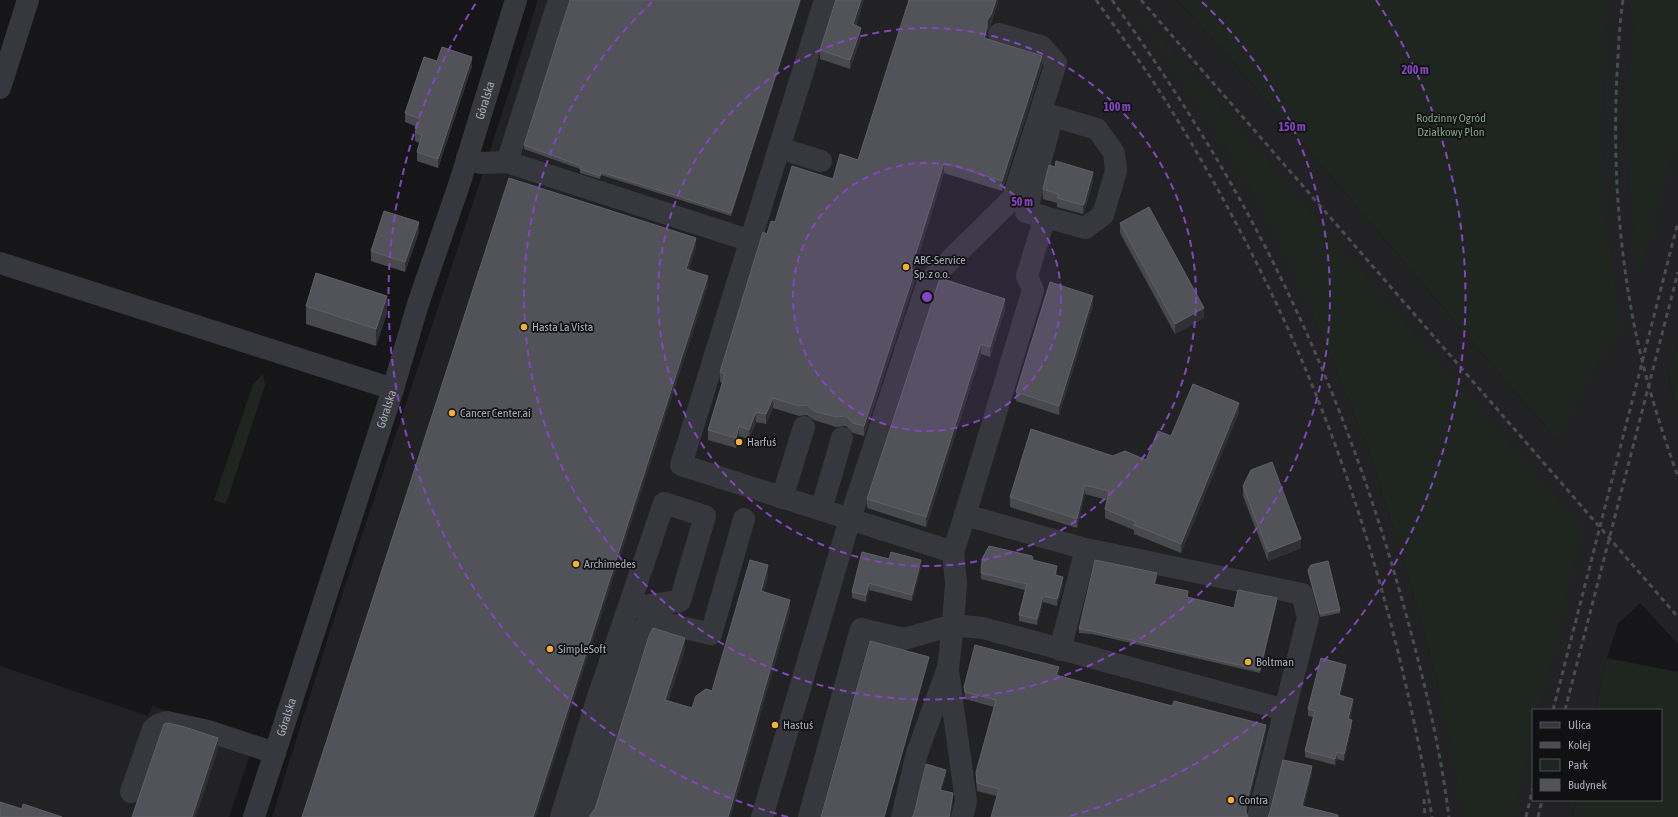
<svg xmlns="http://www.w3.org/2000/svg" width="1678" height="817" viewBox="0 0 1678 817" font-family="'Asap Condensed',sans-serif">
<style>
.built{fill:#222225;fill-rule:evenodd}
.green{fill:#1e261f}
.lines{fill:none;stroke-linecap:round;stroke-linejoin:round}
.minor{stroke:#37383d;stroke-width:22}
.rail{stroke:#4a4c52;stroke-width:3;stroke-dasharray:5 4;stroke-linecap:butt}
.wall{fill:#47494d}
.shaded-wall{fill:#2f3033}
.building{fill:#525359;stroke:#5f6168}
.ring{fill:none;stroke:#8446be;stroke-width:2;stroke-dasharray:7 5}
.poi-dot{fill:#f2b134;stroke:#111113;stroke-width:1.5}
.labels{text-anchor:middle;stroke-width:3.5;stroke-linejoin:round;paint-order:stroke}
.street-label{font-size:12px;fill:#a8adb8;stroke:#111113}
.park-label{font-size:12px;fill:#7fa381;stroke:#111113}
.poi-label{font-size:12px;fill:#a8adb8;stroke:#111113;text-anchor:start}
.centre{fill:#8446be;stroke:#111113;stroke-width:2}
.ring-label{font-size:12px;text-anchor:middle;font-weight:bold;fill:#8446be;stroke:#111113;stroke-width:3.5;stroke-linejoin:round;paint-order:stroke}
</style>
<rect width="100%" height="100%" fill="#161618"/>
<g class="built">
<path d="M538,0H1177L1223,50L1524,402L1558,440L1595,0H1678V339L1668,372L1678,413V644L1640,603L1618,624L1607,658L1595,710H1533V800H1576L1573,817H272L332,625L481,179ZM1261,205L1558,514L1439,687L1407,572L1370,455L1323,338Z"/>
<polygon points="0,666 148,716 152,706 255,740 229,817 0,817"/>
</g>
<g class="green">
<polygon points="1127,0 1130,0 1583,528 1541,710 1533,710 1533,739 1513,817 1464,817 1439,687 1407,572 1370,455 1323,338 1260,205 1207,119"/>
<path d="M1177,0H1609C1604,51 1601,101 1602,152C1604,212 1613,273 1622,333L1602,358L1558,440L1524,402L1223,50Z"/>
<polygon points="1636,0 1678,0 1678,139 1638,282 1629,180 1627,89"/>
<polygon points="1678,339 1678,413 1668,372"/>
<polygon points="263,374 265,385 226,504 214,500 253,384"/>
<polygon points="1607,658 1678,672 1678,817 1573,817 1576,800 1661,800 1661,710 1595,710"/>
</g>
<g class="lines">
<g class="minor">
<polyline points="825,0 681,465 850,519 928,282 1013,198 1056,63 1041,46 999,34"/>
<polyline points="0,88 28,0"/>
<polyline points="779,148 821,161"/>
<polyline points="467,158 480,163 507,162 751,241"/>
<polyline points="507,162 559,0"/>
<polyline points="0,263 393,389"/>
<polyline points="782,498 804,427"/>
<polyline points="821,510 842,438"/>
<polyline points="965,515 1086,549 1302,594 1308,618 1258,817"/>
<polyline points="1060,650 1086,549"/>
<polyline points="948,671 966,801 962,817"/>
<polyline points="131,792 153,729 158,725 167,722 208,731 275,753"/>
<path id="s1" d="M254,817L393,389L418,304L460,182L516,0"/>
<polyline points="561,817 597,700 664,503 705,516 680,601 629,608"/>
<polyline points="583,817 637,643 646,625 664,623 711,634 744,519"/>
<polyline points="762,817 850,519 953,552"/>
<polyline points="809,817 861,629 904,639 953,625 983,628 1285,710"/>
<polyline points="902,817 917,753 948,668 953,625 956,583 953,552 965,515 1033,290 1027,276 1045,217 1085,228 1103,215 1116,171 1114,153 1097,129 1053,116 1026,212 1045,217"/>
</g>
<g class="rail">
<path d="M1096,0C1118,31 1140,61 1160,92C1193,144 1223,197 1251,252C1342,429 1399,621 1432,817"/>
<path d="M1112,0C1157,63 1200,128 1238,196C1310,325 1365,464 1404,607C1423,675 1440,746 1449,817"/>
<polyline points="1141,0 1678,617"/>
<path d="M1623,0C1620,19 1619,38 1618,57C1612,148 1617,240 1635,329C1645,379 1661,429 1678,477"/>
<polyline points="1553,710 1678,222"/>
<polyline points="1565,710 1678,272"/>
<polyline points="1424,799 1425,817"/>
<polyline points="1526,817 1533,788"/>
<polyline points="1538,817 1542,800"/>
</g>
</g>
<g class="wall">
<polygon points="801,0 731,216 601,175 600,179 580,173 580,169 524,149 524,145"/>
<polygon points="836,0 864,0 856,26 861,37 850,69 820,59 820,50"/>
<polygon points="998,0 998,2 991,24 987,30 987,39 1042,66 1002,191 944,173 914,270 915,280 864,436 853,433 846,426 836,427 814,420 807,415 799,416 773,408 766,424 756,422 749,439 739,436 736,448 708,440 708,430 723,383 720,382 720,372 767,234 775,222 858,160"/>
<polygon points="437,61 472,66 438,168 417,161 417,152 419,143 415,141 415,132 417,127 405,122 405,113"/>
<polygon points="1093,181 1084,213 1083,214 1057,207 1057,203 1043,199 1043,189"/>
<polygon points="1120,223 1204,318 1175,334 1120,233"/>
<polygon points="419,232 405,272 371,261 371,251"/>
<polygon points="1093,305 1059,415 1016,401 1016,392"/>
<polygon points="306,306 387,313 376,346 306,324"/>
<polygon points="1005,309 990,357 981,354 926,527 867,508 867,499"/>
<polygon points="1239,412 1181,553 1134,534 1134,530 1105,518 1105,509 1107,500 1085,494 1077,528 1010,507 1010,497 1146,460 1171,436"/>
<polygon points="1243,486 1301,548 1268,561 1243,496"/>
<polygon points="862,552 921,567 912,601 869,590 866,602 852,598 852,592"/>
<polygon points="1033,560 1057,572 1056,576 1063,584 1057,606 1043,602 1037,625 1019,621 1019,615 1025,590 981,579 981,573"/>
<polygon points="1308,570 1340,610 1340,613 1320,617 1308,573"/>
<polygon points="1157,576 1155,584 1188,595 1188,597 1234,608 1277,602 1260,673 1092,634 1079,633 1079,629"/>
<polygon points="1346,671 1340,696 1353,705 1350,719 1352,726 1344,761 1337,759 1335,765 1305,757 1305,751 1313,717 1308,716 1308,709"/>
<polygon points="1059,675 1058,676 1266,733 997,796 977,791 976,779 976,772 994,707 965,699 964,687"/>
</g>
<g class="shaded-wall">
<polygon points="800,0 801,0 731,216 731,213"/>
<polygon points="861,0 864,0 853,34 853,24"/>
<polygon points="996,0 998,0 998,2 991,24 987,30 987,38 984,48 984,38 987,20"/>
<polygon points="861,28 861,37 850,69 850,60"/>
<polygon points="1042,56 1042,66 1002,191 1002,181"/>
<polygon points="472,57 472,66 438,168 438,159"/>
<polygon points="944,163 944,173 911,279 911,269"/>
<polygon points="1093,172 1093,181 1084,213 1083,214 1083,205"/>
<polygon points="419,222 419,232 405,272 405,262"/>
<polygon points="696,238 696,248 686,279 686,269"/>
<polygon points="915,270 915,280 864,436 864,426"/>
<polygon points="708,276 708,286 536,817 533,817"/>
<polygon points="387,296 387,313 376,346 376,329"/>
<polygon points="1093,296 1093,305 1059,415 1059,406"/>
<polygon points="1005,299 1005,309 990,357 990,347"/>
<polygon points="1204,308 1204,318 1175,334 1175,324"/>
<polygon points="981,344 981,354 926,527 926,517"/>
<polygon points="773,398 773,408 766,424 766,414"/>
<polygon points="1239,403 1239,412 1181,553 1181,544"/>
<polygon points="756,412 756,422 749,439 749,430"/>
<polygon points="739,426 739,436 736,448 736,438"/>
<polygon points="1085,485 1085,494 1077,528 1077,519"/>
<polygon points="1301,539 1301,548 1268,561 1268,552"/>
<polygon points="921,560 921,567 912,601 912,595"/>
<polygon points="768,565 768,577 761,603 761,591"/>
<polygon points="1057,566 1057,572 1055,582 1055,575"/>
<polygon points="1063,577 1063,584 1057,606 1057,599"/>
<polygon points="869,583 869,590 866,602 866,595"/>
<polygon points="1043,596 1043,602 1037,625 1037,619"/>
<polygon points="1277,598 1277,602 1260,673 1260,670"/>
<polygon points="790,600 790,612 731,817 728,817"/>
<polygon points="685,638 685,650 665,712 665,700"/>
<polygon points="929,657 929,660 885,817 884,817"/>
<polygon points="1346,665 1346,671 1339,702 1339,695"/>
<polygon points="1059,667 1059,675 1056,683 1056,675"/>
<polygon points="1353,699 1353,705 1348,725 1348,719"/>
<polygon points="1352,720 1352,726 1344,761 1344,754"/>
<polygon points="1266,725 1266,733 1246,814 1246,806"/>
<polygon points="218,738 218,750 196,817 192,817"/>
<polygon points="1337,752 1337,759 1335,765 1335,759"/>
<polygon points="1312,766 1312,774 1302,814 1302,806"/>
<polygon points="946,770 946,776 940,796 940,790"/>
<polygon points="953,793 953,799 951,817 949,817"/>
</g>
<g class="building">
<polygon points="570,0 800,0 731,213 601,172 600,176 580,169 581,166 524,145"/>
<polygon points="836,0 861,0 853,24 861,28 850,60 820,50"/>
<polygon points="909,0 996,0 991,15 987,20 987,28 984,38 1042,56 1002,181 944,163 911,269 915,270 864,426 853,423 846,416 836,417 814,411 807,405 799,406 773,398 766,414 756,412 749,430 739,426 736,438 708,430 725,374 720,372 763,232 767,234 771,221 775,222 792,166 833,179 840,154 858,160"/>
<polygon points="442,47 472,57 438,159 417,152 422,135 415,132 420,119 405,113 424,57 437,61"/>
<polygon points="1056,161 1093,172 1084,204 1083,205 1057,198 1058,194 1043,189 1049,165 1055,167"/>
<polygon points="509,178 696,238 686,269 708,276 533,817 302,817"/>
<polygon points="1149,207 1204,308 1175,324 1120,223"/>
<polygon points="384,211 419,222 405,262 371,251"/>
<polygon points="316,273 387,296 376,329 306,306"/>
<polygon points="940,278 1005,299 990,347 981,344 926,517 867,499"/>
<polygon points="1050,282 1093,296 1059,406 1016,392"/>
<polygon points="1193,384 1239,403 1181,544 1134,525 1136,522 1105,509 1109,491 1085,485 1077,519 1010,497 1031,429 1113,456 1125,451 1146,460 1158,431 1171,436"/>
<polygon points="1272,462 1301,539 1268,552 1243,486 1251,470"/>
<polygon points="989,546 1032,556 1033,560 1057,566 1055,575 1063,577 1057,599 1043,596 1037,619 1019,615 1027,584 981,573 982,559"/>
<polygon points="862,552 889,559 891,552 921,560 912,595 869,583 866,595 852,592"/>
<polygon points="750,560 768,565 761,591 790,600 728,817 590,817 590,815 595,809 649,636 653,628 685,638 665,700 692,708 696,696 706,689 712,691"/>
<polygon points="1095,560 1157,573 1154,584 1188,591 1187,597 1234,608 1238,590 1277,598 1260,670 1092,631 1079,629"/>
<polygon points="1328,561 1340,610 1320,614 1308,570 1311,565"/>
<polygon points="870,641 929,657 884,817 821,817"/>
<polygon points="975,645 1059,667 1056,675 1172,706 1174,701 1266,725 1246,806 1246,812 1248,817 991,817 999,789 977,783 976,772 996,700 965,692 964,687"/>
<polygon points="1321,658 1346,665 1339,695 1353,699 1348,719 1352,720 1344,754 1337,752 1335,759 1305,751 1315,711 1308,709"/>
<polygon points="168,723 185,727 218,738 192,817 132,817 164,724"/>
<polygon points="1283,760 1312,766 1302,806 1338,815 1338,817 1268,817 1270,812"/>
<polygon points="926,764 946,770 940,790 953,793 949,817 912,817 914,814"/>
<polygon points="0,802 22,809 23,804 62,817 0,817"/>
</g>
<circle cx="927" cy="297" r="134" fill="#8446be" fill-opacity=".12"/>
<g class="ring">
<circle cx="927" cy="297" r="134"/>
<circle cx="927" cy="297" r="269"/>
<path d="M1202 2A403 403 0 1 1 652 2"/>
<path d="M788 817A538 538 0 0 1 478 0M1376 0A538 538 0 0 1 1066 817"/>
</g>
<g class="poi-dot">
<circle cx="906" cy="267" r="4"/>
<circle cx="524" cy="327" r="4"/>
<circle cx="452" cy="413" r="4"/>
<circle cx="739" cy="442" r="4"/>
<circle cx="576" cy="564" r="4"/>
<circle cx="550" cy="649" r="4"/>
<circle cx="1248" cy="662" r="4"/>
<circle cx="775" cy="725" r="4"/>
<circle cx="1231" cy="800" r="4"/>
</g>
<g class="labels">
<g class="street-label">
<text dy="4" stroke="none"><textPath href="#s1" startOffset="753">Góralska</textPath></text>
<text dy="4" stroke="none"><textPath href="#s1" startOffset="429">Góralska</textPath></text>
<text dy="4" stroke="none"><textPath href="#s1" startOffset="105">Góralska</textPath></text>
</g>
<g class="park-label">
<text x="1451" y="122">Rodzinny Ogród<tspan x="1451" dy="14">Działkowy Plon</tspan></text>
</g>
<g class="poi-label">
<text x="914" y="264">ABC-Service<tspan x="914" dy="14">Sp. z o.o.</tspan></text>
<text x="532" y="331">Hasta La Vista</text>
<text x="460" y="417">Cancer Center.ai</text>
<text x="747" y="446">Harfuś</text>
<text x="584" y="568">Archimedes</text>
<text x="558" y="653">SimpleSoft</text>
<text x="1256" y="666">Boltman</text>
<text x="783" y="729">Hastuś</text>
<text x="1239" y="804">Contra</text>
</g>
</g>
<circle cx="927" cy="297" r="6" class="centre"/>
<g class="ring-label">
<text x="1415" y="74">200 m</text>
<text x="1117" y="111">100 m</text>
<text x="1292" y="131">150 m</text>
<text x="1022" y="206">50 m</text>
</g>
<rect x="1532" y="709" width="130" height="92" fill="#111113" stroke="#4d4f55"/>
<rect x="1540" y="722" width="20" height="6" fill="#37383d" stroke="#4d4f55"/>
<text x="1568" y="729" font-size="12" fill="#a8adb8">Ulica</text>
<rect x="1540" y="742" width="20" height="6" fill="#4a4c52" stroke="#4d4f55"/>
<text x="1568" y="749" font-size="12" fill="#a8adb8">Kolej</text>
<rect x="1540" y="759" width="20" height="12" fill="#1e261f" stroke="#4d4f55"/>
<text x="1568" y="769" font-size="12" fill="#a8adb8">Park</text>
<rect x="1540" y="779" width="20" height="12" fill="#525359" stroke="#4d4f55"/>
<text x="1568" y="789" font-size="12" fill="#a8adb8">Budynek</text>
</svg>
